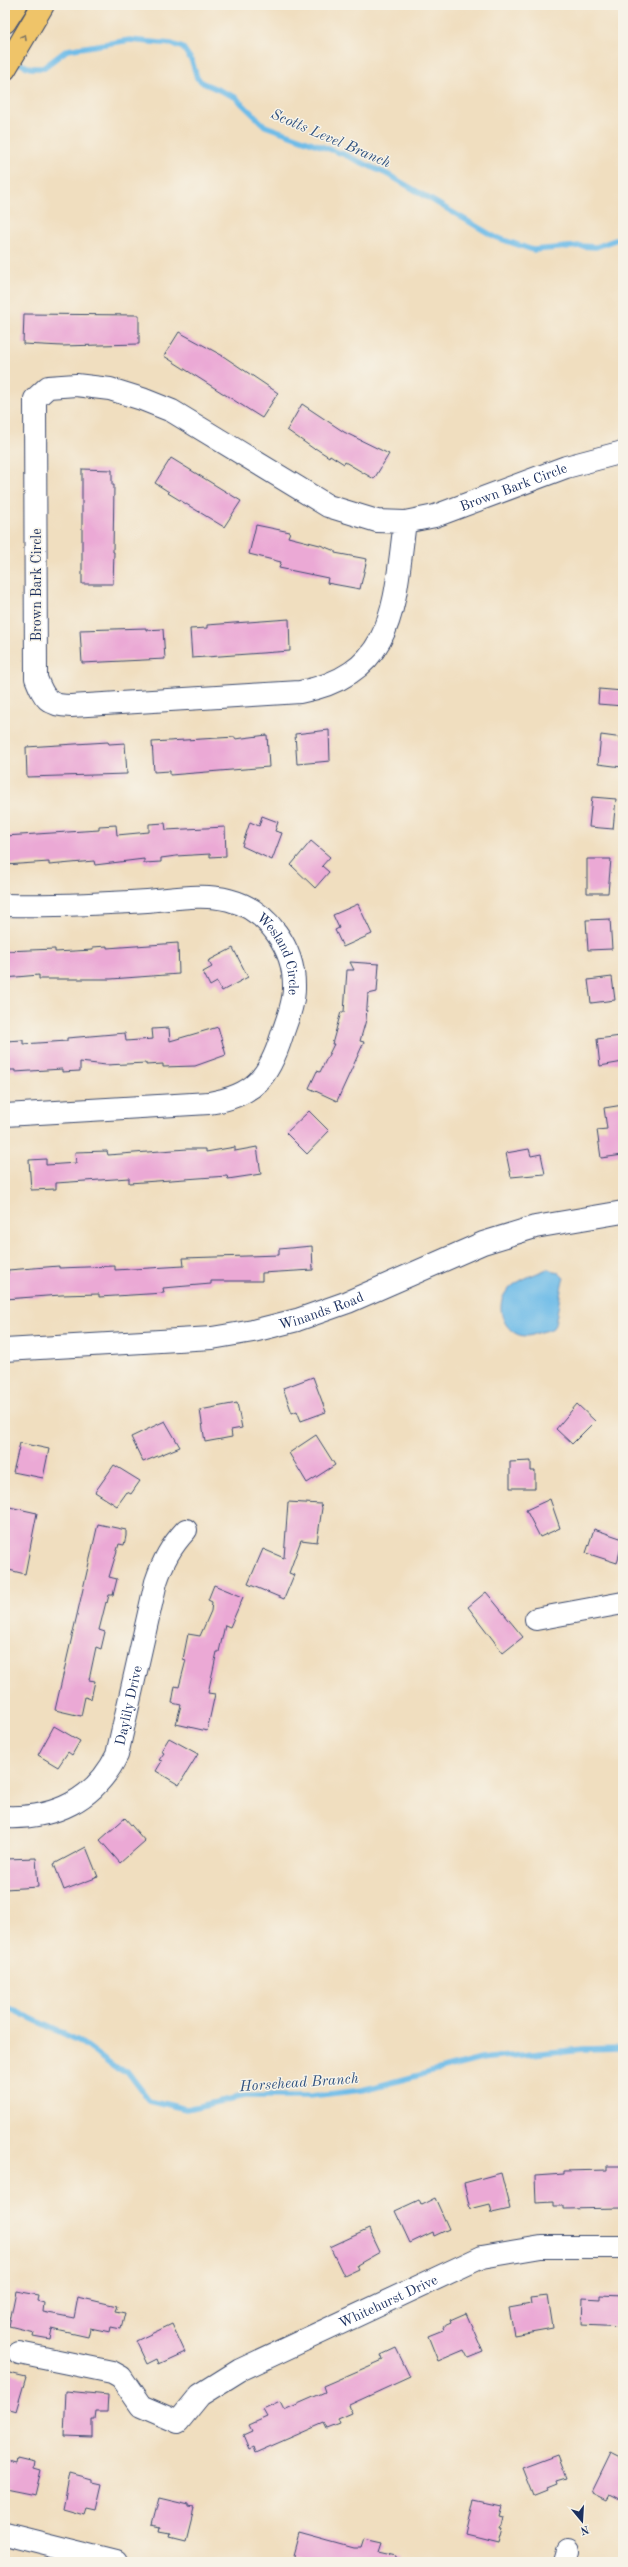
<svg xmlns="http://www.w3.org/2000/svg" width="628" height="2567" viewBox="0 0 628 2567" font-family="'Old Standard TT',serif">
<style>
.water{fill:#6ebce8;stroke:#4476a3}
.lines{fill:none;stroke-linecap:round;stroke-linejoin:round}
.stream{stroke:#6ebce8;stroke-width:5.5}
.building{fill:#eba9d5}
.minor-casing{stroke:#3b496d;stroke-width:24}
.major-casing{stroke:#3b496d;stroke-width:24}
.path{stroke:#3b496d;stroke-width:2.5;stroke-dasharray:1 3;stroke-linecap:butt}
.minor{stroke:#fff;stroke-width:22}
.major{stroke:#efc469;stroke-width:22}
.oneway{stroke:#7a7263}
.labels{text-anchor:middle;stroke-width:3;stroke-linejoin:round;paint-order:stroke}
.street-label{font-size:14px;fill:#1b2f5e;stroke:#f7f3e8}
.water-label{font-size:15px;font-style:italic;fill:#305280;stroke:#f7f3e8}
</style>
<rect width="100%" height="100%" fill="#f7f3e8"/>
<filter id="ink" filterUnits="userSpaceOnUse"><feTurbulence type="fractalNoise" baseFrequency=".025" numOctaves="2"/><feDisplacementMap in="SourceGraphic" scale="8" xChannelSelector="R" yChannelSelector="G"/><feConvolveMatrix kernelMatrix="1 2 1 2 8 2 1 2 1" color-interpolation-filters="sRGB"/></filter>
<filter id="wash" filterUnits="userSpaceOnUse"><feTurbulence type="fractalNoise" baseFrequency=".012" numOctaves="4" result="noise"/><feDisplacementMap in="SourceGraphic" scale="16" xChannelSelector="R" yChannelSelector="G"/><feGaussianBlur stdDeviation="0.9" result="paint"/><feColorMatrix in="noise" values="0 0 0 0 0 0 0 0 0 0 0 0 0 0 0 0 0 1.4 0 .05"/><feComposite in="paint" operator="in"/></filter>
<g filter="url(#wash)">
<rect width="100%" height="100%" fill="#f0debf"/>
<path class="water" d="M547,1269L558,1272L564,1278C560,1288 557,1324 553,1328C550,1330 545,1331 541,1332C537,1333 532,1336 527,1336C505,1337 493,1306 507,1291C516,1280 534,1275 547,1269Z"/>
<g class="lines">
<g class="stream">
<polyline points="16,62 30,68 43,68 67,50 130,40 172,44 183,48 192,61 197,78 203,83 235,97 265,126 343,154 389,175 495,237 533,250 580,246 596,247 623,237"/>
<polyline points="5,2009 11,2009 79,2041 115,2068 127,2071 149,2100 186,2109 244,2096 310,2096 363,2090 481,2059 583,2049 623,2048"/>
</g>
</g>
<g id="blocks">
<g class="building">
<polygon points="24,314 139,315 139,344 62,346 23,344"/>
<polygon points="179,332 223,356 278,393 262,418 164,356"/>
<polygon points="302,404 344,432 389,454 374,479 345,462 344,464 330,455 329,457 315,448 314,449 287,430"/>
<polygon points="171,458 241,501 224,527 168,493 169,492 155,483"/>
<polygon points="82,469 112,470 112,485 114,485 113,552 114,552 113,584 82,584"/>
<polygon points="256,525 290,532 288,537 320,545 335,551 335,553 367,559 360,589 327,583 328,578 279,568 281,562 249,554"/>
<polygon points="289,619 290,651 192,658 190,629 207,628 207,625"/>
<polygon points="146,628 146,630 163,629 165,659 82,663 80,630"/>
<polygon points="599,689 623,691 623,706 598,704"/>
<polygon points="329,730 330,761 297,764 295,734"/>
<polygon points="267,735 269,767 170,775 170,771 154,772 152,742 235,737 235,739"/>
<polygon points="601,735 623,738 622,767 598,764"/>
<polygon points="108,742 109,744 125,743 127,774 27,777 26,747"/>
<polygon points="592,797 616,799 613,829 589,827"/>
<polygon points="262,816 278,822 275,831 282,833 272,860 242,846 250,822 259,826"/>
<polygon points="165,823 166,830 225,827 226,856 210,857 210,854 176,856 161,858 161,862 144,863 144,859 95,865 94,861 49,865 49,862 5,865 5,836 99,830 99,826 116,825 117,835 149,832 149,824"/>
<polygon points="311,841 330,857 322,866 329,872 315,888 291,865"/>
<polygon points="587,859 611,859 608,893 587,893"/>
<polygon points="358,904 372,934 343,947 335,930 339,928 333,915"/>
<polygon points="610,919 612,949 588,950 586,920"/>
<polygon points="178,943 179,974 111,979 39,979 39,975 5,978 5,951 55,949 55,952 93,950 93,947 107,946 107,948"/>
<polygon points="233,948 248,977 222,991 217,982 210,986 203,972 212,967 208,961"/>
<polygon points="350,962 379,964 377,992 368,994 366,1020 360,1041 364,1042 337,1101 309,1088 317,1071 320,1072 334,1044 332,1044 341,1012 344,1012 347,970 354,970"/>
<polygon points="612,977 615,1000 591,1003 588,980"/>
<polygon points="218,1027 226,1055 195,1066 163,1067 163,1064 146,1065 146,1063 106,1065 80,1062 80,1071 62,1072 62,1069 15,1072 15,1070 5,1070 5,1041 23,1040 23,1044 67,1041 67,1038 125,1033 126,1041 153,1039 152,1029 169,1028 170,1041"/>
<polygon points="621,1036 623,1062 600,1066 597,1039"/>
<polygon points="623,1105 623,1155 601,1158 597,1130 607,1129 604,1108"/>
<polygon points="309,1111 329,1131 307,1154 286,1133"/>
<polygon points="235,1147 235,1151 257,1147 261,1174 228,1179 227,1176 129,1183 129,1178 56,1183 56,1189 31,1190 29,1160 46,1159 46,1165 76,1163 75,1152 107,1151 108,1155 187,1149 206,1149 206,1152"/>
<polygon points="529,1149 531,1156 541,1154 545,1174 511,1177 506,1153"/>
<polygon points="312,1246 313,1270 262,1273 262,1281 211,1281 211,1284 163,1288 164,1293 99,1297 99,1294 61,1295 5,1299 5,1274 8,1274 8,1270 59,1266 59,1268 115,1266 115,1270 184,1266 183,1258 279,1255 279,1249"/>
<polygon points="313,1377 326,1412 301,1421 297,1411 292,1413 283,1388"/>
<polygon points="237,1403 242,1428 231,1430 232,1437 205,1442 200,1410"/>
<polygon points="577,1404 595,1421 572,1444 556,1429"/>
<polygon points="165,1421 180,1447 143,1462 131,1437"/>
<polygon points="316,1435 335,1465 307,1483 289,1453"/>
<polygon points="20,1443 49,1449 43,1478 13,1472"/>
<polygon points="531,1461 531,1471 535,1471 535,1488 510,1488 510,1462"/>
<polygon points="114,1465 140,1481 131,1494 127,1492 117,1506 95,1492"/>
<polygon points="550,1499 560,1528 540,1537 526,1510"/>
<polygon points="288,1502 321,1504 322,1508 317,1542 301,1540 289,1573 294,1575 284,1599 248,1584 263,1549 284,1558"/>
<polygon points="5,1506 37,1513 25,1574 5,1569"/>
<polygon points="98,1524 126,1530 126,1536 124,1545 119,1544 109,1577 117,1579 113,1595 109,1595 107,1603 106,1602 99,1630 105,1632 101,1649 96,1647 89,1680 95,1681 91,1699 85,1697 81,1716 55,1710"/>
<polygon points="594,1529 623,1539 617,1563 586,1553"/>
<polygon points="214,1585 243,1597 230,1627 225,1625 219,1652 217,1652 208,1693 215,1694 207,1731 176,1724 181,1705 172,1703 175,1686 179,1687 186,1660 183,1659 188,1634 200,1636 211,1611 212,1602 208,1600"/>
<polygon points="486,1592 523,1637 503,1653 468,1607"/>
<polygon points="54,1726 80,1741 72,1755 68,1752 58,1767 38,1755"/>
<polygon points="169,1738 198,1754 179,1785 156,1771 162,1761 159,1760 164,1753 161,1751"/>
<polygon points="125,1818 145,1841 120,1863 100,1840"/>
<polygon points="86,1847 98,1877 64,1890 54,1864"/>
<polygon points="36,1858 38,1887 5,1889 5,1859"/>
<polygon points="607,2166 622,2166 623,2208 564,2209 564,2206 554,2206 554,2202 536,2203 535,2176 564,2174 564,2171 607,2170"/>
<polygon points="501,2173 510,2209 492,2213 490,2204 470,2209 464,2183"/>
<polygon points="435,2198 449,2229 434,2236 433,2232 410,2243 395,2211 419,2200 421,2205"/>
<polygon points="369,2229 380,2252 357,2265 359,2269 344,2276 330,2247"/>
<polygon points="16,2291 38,2295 37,2301 44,2303 43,2312 74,2318 78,2297 117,2306 115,2311 125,2313 121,2329 111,2327 110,2332 90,2328 88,2337 52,2329 50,2339 33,2336 34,2332 9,2326"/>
<polygon points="600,2295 623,2296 623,2327 582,2325 583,2298 600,2299"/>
<polygon points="548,2296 553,2328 514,2335 509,2308 531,2304 530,2298"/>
<polygon points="466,2313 483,2352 468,2358 464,2350 438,2361 428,2336 443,2330 442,2327 451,2323 450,2320"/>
<polygon points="172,2324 185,2352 159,2364 157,2359 147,2364 136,2341"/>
<polygon points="396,2348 410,2377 349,2405 352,2413 338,2419 340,2424 327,2429 324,2423 255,2453 253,2447 249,2449 243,2435 252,2431 249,2425 267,2417 263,2410 280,2402 284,2410 325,2392 323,2386 383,2360 381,2355"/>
<polygon points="5,2372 26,2377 16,2411 5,2408"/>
<polygon points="66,2391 108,2395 107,2412 96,2412 95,2420 92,2420 92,2437 64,2436"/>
<polygon points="611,2453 623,2459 623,2501 609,2494 606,2499 592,2492"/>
<polygon points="557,2455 566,2478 556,2481 557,2484 547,2488 548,2490 533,2496 522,2468"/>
<polygon points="18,2458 35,2462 34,2468 41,2470 35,2495 5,2489 5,2460 17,2463"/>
<polygon points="70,2473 92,2479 92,2482 101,2484 95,2510 86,2508 84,2514 63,2508"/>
<polygon points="159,2498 189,2505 189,2507 194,2508 186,2540 170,2536 171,2533 160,2531 161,2527 152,2525"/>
<polygon points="474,2500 502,2506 499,2516 503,2517 500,2529 502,2529 498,2544 466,2536"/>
<polygon points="299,2533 354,2548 361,2548 364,2539 382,2543 379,2552 397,2556 397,2562 303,2562 292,2559"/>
</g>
</g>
</g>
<g filter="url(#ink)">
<use href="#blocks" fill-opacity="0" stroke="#3b496d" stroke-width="1"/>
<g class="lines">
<g class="minor-casing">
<g id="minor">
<path id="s1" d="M405,522C394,602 397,674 300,692L71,706C48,706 44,698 36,678L35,399L48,387L76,385L110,389L142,399L172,411L328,506L377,521L405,522L435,516L566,467L623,452"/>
<path id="s2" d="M5,905C52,906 100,904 147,901C173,899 203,893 229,900C268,910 295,949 294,988C294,1004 287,1020 282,1035C269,1077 254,1096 209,1103L5,1115"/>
<path id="s3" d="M5,1350L212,1338L253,1331L297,1320L348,1302L483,1243L535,1227L623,1212"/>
<polyline points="536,1619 623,1603"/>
<path id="s4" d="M5,1817C54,1819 95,1800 117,1755L156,1582C163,1561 171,1546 186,1530"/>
<path id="s5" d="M19,2353L112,2372L121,2377L141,2406L178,2422L200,2395L240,2370L482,2257L541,2247H623"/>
<polyline points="5,2534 117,2562"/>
<polyline points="565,2562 568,2552"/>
</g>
</g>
<g class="major-casing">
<g id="major">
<polyline points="5,22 16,5"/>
<polyline points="5,69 43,5"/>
</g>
</g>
<polyline class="path" points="5,95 10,88"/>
<use href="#minor" class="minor"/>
<use href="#major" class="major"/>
</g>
<defs><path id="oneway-chevron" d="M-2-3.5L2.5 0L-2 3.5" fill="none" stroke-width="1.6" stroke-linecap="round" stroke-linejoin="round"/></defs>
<use class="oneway" href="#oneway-chevron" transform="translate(24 37) rotate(-59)"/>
</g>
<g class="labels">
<g class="street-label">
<text dy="5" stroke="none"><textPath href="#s1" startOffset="1300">Brown Bark Circle</textPath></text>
<text transform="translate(36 585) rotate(-90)" y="5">Brown Bark Circle</text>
<text dy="5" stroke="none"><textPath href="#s2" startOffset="304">Wesland Circle</textPath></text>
<text dy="5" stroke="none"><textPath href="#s3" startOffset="320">Winands Road</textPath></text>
<text dy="5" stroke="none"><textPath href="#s4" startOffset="187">Daylily Drive</textPath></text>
<text dy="5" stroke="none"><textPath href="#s5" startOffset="426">Whitehurst Drive</textPath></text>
</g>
<g class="water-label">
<text transform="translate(331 138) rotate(23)" y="5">Scotts Level Branch</text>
<text transform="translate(299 2082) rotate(-4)" y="5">Horsehead Branch</text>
</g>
</g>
<rect width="628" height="2567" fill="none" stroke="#f7f3e8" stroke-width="20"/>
<g transform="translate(582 2521) rotate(162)" stroke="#f7f3e8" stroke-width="3" paint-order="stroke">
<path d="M0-3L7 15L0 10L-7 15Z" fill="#1b2f5e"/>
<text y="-6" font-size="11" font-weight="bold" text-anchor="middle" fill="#1b2f5e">N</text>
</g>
</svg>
